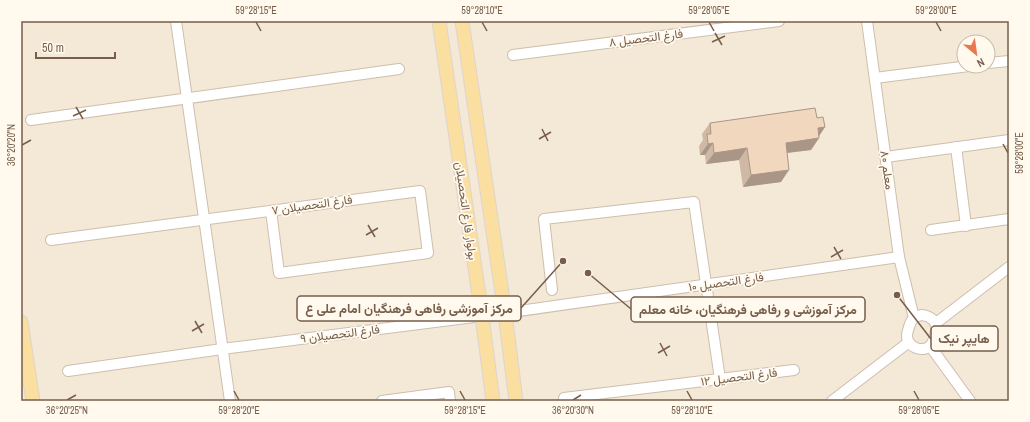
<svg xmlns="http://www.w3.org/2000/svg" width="1030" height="422" viewBox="0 0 1030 422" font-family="'Archivo Narrow',Vazirmatn,sans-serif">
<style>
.residential{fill:#f4e8d6;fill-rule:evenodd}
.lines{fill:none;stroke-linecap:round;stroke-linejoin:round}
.minor-casing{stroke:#cfbead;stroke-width:12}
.major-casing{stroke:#dcd5d0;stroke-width:15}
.minor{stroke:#fff;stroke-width:10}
.major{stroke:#fadfa1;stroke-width:13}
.wall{fill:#d0b9a4}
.shaded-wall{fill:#a99686}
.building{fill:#f2d7bf;stroke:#a99686}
.ticks{fill:none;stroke:#775e4b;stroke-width:1.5}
.labels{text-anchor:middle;stroke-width:3.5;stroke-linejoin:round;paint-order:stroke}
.street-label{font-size:12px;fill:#775e4b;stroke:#fff9ee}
.leader{fill:none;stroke:#775e4b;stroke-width:1.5}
.callout-dot{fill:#775e4b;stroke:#fff9ee;stroke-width:1.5}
.callout{fill:#fff9ee;stroke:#775e4b;stroke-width:1.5}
.callout-label{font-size:13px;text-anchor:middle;font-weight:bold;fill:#775e4b}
.neatline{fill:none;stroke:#775e4b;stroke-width:1.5}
.ticks-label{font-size:10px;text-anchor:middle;fill:#775e4b}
</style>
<rect width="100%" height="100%" fill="#fcf6e8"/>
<path class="residential" d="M21,21H1009V401H21ZM964,42H988V66H964Z"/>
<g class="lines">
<g class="minor-casing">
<g id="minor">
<polyline points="176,21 230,401"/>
<polyline points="867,21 899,257 914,318"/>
<polyline points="513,55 779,21"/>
<polyline points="988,63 1009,61"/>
<polyline points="875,78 969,66"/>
<polyline points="31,120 399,69"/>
<polyline points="956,147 966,226"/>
<polyline points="886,157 1009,140"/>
<polyline points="931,230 1009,219"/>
<polyline points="51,240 420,191 428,253 279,273 271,211"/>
<polyline points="552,290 544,219 694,202 720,379"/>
<polyline points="505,313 899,257"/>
<path d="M922,315C931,316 938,322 936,331C935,336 934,342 930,346C922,353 907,347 907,336C907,333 908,330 909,327C911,319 915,316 922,315Z"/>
<polyline points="936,323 1009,267"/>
<polyline points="930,346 970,401"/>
<polyline points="68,371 222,349 482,316"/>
<polyline points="564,398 794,370"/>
<polyline points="382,401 449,392 450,401"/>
<polyline points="832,401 909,342"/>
</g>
</g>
<g class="major-casing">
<g id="major">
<polyline points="439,21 482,316 493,401"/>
<polyline points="462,21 505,313 516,401"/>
<polyline points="482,316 505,313"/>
<polyline points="21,322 33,401"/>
</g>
</g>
<use href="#minor" class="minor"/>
<use href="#major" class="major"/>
</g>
<polygon class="wall" points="817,118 825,127 819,136 819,138 811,150 787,153 781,182 743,187 739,160 706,164 705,155 700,155 699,146 703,140 702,134 710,123"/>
<g class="shaded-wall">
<polygon points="825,127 817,139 819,138 811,150 777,154 786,143 818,128"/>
<polygon points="713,143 705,155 700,155 708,144"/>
<polygon points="747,148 739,160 706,164 714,153"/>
<polygon points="789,170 781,182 743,187 751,175"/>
</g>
<polygon class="building" points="815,108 817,118 823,117 825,127 818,128 819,138 786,143 789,170 751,175 747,148 714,153 713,143 708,144 707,134 711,134 710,123"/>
<path class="ticks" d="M256,22L261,31M482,22L487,31M709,22L714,31M936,22L941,31M715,33L722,45M712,42L725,36M76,107L83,119M73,116L86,110M542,129L548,141M539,139L551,132M1003,144L1008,153M22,145L31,140M368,225L375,237M366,235L378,228M834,247L841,259M831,257L843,250M195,321L202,333M192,331L204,324M660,343L667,356M658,353L670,346M234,391L239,400M460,391L465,400M687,391L692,400M914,391L919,400M67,400L76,395M573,400L581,395"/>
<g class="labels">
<g class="street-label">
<text transform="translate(646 38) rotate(-7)" y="4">فارغ التحصیل ۸</text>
<text transform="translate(887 170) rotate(82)" y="4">معلم ۸۰</text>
<text transform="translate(312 205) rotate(-8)" y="4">فارغ التحصیلان ۷</text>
<text transform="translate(466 211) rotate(82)" y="4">بولوار فارغ التحصیلان</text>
<text transform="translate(726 282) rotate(-8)" y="4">فارغ التحصیل ۱۰</text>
<text transform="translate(340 334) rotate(-7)" y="4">فارغ التحصیلان ۹</text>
<text transform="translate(739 377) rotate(-7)" y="4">فارغ التحصیل ۱۲</text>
</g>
</g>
<path class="leader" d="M563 261L521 308M588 273L631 309M897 295L931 339"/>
<g class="callout-dot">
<circle cx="563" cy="261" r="4"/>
<circle cx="588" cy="273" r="4"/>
<circle cx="897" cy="295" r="4"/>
</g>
<g class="callout">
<rect x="297" y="296" width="224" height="25" rx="4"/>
<rect x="631" y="297" width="234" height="25" rx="4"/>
<rect x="931" y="326" width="67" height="25" rx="4"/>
</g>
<g class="callout-label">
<text x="409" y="313">مرکز آموزشی رفاهی فرهنگیان امام علی ع</text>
<text x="748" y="314">مرکز آموزشی و رفاهی فرهنگیان، خانه معلم</text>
<text x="964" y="343">هایپر نیک</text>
</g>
<rect width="1030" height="422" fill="none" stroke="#fff9ee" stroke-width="44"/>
<g transform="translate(976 54) rotate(151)"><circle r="19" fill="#fff9ee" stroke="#c9bbad"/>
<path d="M0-3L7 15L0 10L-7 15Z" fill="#e67a4e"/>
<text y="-6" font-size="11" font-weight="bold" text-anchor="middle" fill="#775e4b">N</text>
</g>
<path d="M36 52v6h79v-6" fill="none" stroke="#775e4b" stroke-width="2"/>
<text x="42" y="52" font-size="12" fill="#775e4b" stroke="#fff9ee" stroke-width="3" paint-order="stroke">50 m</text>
<rect x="22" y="22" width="986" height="378" class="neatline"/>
<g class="ticks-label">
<text x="256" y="14">59°28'15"E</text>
<text x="482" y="14">59°28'10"E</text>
<text x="709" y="14">59°28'05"E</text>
<text x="936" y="14">59°28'00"E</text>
<text transform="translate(11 145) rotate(-90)" y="4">36°20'20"N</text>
<text transform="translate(1019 153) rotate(-90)" y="4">59°28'00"E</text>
<text x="67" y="414">36°20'25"N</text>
<text x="239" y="414">59°28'20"E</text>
<text x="465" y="414">59°28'15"E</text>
<text x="573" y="414">36°20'30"N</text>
<text x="692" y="414">59°28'10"E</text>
<text x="919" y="414">59°28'05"E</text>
</g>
</svg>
